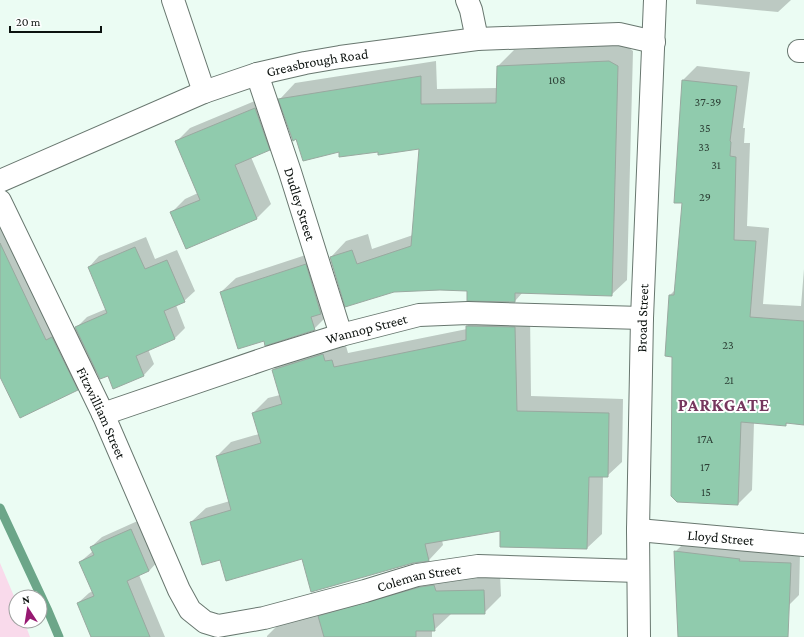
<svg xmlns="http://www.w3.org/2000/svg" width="804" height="637" viewBox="0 0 804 637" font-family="'Crimson Pro',serif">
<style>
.green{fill:#f9daeb}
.shadow{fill:#0003}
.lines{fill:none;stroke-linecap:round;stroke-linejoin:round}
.stream{stroke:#6ca689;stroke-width:9}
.building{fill:#90cbad;stroke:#99a9a0}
.minor-casing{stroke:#68776f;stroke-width:24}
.major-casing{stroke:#68776f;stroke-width:24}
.minor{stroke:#fff;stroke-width:22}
.major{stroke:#fff;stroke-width:22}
.labels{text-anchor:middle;stroke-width:4;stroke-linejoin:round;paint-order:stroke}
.number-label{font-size:12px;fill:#2d4036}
.street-label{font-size:14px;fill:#0c120f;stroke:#fff}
.district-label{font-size:18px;font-weight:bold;letter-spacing:1px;fill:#75375e;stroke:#fff}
</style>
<rect width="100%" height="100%" fill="#ebfcf3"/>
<polygon class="green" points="0,563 16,601 16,621 24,621 30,637 0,637"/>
<g class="shadow">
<polygon points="696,0 791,0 778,12 696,4"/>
<polygon points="625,45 633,51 627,280 611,295 523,292 515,301 468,290 440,289 331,257 346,241 368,234 372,249 413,235 420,148 379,151 340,151 296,138 280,99 295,83 436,61 437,89 498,88 498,66 514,50"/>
<polygon points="697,66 750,72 743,128 745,128 744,143 750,143 747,226 769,228 763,304 801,306 804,269 804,424 788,423 785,425 754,422 752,490 738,504 678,501 670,295 676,289 683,202 683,80"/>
<polygon points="269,95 283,136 269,149 251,157 271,204 257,218 186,248 171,213 185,199 198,193 176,142 190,128"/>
<polygon points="0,207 65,322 70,320 75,329 87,317 106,309 89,267 99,256 146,237 155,259 177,250 195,291 184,301 176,305 185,328 175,338 148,349 154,364 144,375 114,388 108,374 97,370 77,389 0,374"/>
<polygon points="321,250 329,314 314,329 221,292 236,278"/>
<polygon points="482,311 530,313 531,396 623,399 622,462 607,476 603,476 602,534 587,548 501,546 501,530 442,540 443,545 429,560 303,557 221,559 191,522 206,508 230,501 217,456 231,442 259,434 253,413 268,398 280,395 273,370 288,355 337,340 340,347 346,346 348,353 467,329 467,326"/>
<polygon points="142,519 159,560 149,571 139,575 165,637 92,637 78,603 89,593 93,591 80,562 93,551 91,547 102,537"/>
<polygon points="685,542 749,549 749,552 800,553 799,595 789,605 782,637 678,637 675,552"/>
<polygon points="437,571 500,574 501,596 484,613 451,614 434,630 432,630 432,637 267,637 267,636 284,619"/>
</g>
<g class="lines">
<polyline class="stream" points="0,508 48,611 59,637"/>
</g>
<g class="building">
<polygon points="609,61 618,66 612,296 515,293 515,302 467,301 467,291 440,290 394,292 345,307 330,257 352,250 357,264 411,246 419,149 378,155 378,152 339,157 339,152 303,161 296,139 293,141 278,99 421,76 421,104 496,103 497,66"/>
<polygon points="682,80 737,86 730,141 731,142 730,156 736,157 734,240 756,241 750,317 804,321 804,425 786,423 786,426 741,422 738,505 677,502 671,496 672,357 665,356 669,295 674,295 682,203 674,203"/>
<polygon points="255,108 270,150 235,165 257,219 186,249 170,212 200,200 175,141"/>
<polygon points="0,243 46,340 52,337 78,390 20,418 0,377"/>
<polygon points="135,247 145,269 167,260 185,302 164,311 175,339 136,356 144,376 113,389 108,376 100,379 75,327 107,313 88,267"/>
<polygon points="306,264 321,314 311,317 315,330 265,346 264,341 238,349 220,292"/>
<polygon points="466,326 515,327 517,411 609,413 608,477 589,477 587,549 500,547 500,531 425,544 429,561 413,563 311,592 302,559 226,581 220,560 202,565 190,522 231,510 216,456 261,443 252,413 282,404 272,370 323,354 325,361 332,360 334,367 466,340"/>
<polygon points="131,529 149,571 127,581 150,637 91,637 77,603 94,596 79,562 94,555 90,547"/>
<polygon points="674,551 740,559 739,561 791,563 788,637 678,637"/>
<polygon points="434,585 436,591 484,590 485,614 433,614 435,631 416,631 416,637 324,637 318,616 420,587"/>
</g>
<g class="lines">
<g class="minor-casing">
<g id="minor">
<polyline points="173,0 204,92"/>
<polyline points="467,0 471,10 477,39"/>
<polyline points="799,51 804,51"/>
<path id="s1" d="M257,74L290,172L341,335"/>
<path id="s2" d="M0,181L204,92L257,74L305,63L340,57L477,39L619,34L654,42"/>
<path id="s3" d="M0,201L103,414L179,590L190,610L205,622L218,626L264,618L365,591L417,575L478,566L638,571"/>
<path id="s4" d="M103,414L270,357L341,335L419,315L468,313L642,318"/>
<path id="s5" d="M638,530L804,545"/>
</g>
</g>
<g class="major-casing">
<g id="major">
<path id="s6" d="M639,637L638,530L642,318L655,0"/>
</g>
</g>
<use href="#minor" class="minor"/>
<use href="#major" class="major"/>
</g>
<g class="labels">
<g class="number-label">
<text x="557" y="84">108</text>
<text x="708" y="106">37-39</text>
<text x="705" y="132">35</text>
<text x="704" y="151">33</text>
<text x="716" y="169">31</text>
<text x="705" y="201">29</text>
<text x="728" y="349">23</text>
<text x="729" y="384">21</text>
<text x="705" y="443">17A</text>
<text x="705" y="471">17</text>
<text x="706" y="496">15</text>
</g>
<g class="street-label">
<text dy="5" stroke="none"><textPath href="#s2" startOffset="340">Greasbrough Road</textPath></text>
<text dy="5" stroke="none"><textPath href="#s1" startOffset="137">Dudley Street</textPath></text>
<text dy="5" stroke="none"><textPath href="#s6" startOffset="319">Broad Street</textPath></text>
<text dy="5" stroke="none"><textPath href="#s4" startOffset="277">Wannop Street</textPath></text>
<text dy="5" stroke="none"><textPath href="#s3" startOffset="235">Fitzwilliam Street</textPath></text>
<text dy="5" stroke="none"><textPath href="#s5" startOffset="83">Lloyd Street</textPath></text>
<text dy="5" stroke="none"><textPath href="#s3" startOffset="691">Coleman Street</textPath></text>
</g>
<g class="district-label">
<text x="724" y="411">PARKGATE</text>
</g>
</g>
<g transform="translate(28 609) rotate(348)"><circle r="19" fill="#ffffff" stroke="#9ea09f"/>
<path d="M0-3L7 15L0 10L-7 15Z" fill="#971971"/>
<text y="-6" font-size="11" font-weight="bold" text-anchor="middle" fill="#0c120f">N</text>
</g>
<path d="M10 26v6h91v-6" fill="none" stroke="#0c120f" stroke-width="2"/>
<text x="16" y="26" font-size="12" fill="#0c120f" stroke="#ffffff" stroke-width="3" paint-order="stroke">20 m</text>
</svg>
